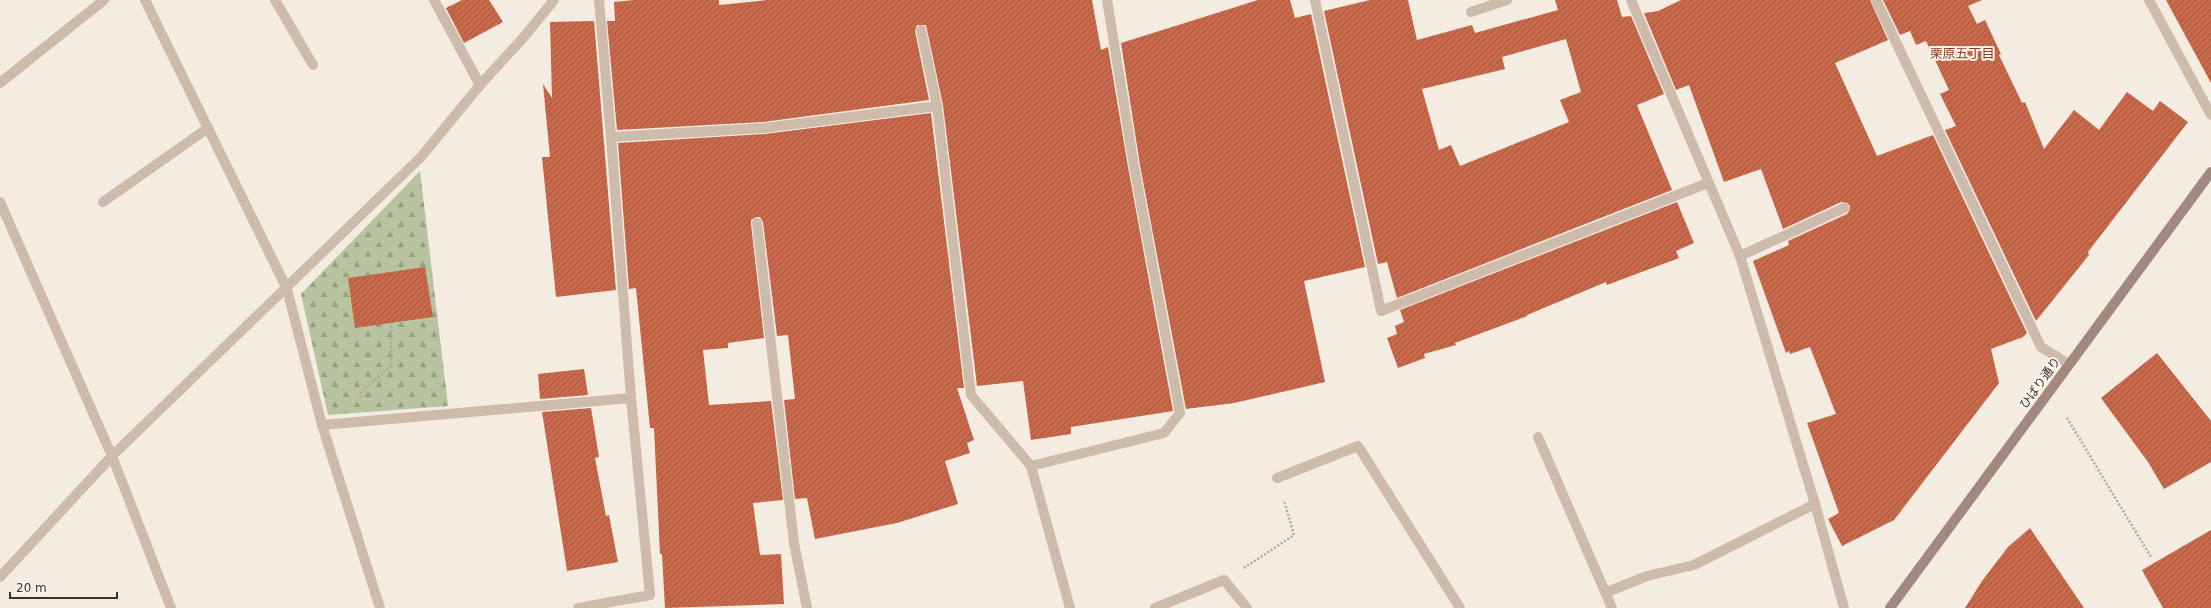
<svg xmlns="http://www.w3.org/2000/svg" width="2211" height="608" viewBox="0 0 2211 608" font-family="'DejaVu Sans','Noto Sans JP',sans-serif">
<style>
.forest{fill:url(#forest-firs)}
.building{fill:url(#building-hatch);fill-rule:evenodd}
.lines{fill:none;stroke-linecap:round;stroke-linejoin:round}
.path{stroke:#b9a596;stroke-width:2.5;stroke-dasharray:2 2;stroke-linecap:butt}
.lane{stroke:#cdbbac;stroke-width:10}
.street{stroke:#cdbbac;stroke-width:10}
.secondary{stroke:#a18a7d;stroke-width:10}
.labels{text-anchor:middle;stroke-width:4;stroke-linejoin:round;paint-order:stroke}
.street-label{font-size:12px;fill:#3b302b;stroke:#fbf5ee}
.neighbourhood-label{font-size:13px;fill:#8c3b22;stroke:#fbf5ee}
</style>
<defs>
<pattern id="forest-firs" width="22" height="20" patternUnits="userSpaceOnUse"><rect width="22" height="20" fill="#b8c4a0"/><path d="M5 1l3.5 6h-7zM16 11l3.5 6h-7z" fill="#97a083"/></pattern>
<pattern id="building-hatch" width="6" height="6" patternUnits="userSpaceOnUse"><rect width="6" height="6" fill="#c8694b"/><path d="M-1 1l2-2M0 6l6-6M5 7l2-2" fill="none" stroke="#a4573f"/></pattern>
</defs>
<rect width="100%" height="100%" fill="#f4ebe1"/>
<polygon class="forest" points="420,171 448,406 328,415 301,294"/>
<g class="building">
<polygon points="462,0 489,0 503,22 464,43 446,8"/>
<polygon points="634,0 719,0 719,5 768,0 1092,0 1101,50 1108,47 1128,167 1173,411 1071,427 1071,434 1031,440 1023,381 977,386 943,105 926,25 917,25 915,31 929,100 763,122 617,130 607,21 615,21 614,2"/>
<polygon points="1258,0 1290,0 1295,18 1311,14 1365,267 1304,281 1325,382 1234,403 1186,409 1140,165 1121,43"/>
<path d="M1370,0H1408L1417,40L1472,25L1475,33L1558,10L1555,0H1617L1622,17L1631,16L1664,94L1637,105L1672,190L1397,298L1387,262L1378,264L1324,11ZM1566,39L1581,92L1560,100L1569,122L1460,166L1451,145L1439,150L1422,89L1505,69L1502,57Z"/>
<polygon points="1681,0 1870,0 1888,40 1835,63 1877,156 1933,135 2027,333 2023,337 1991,349 1999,383 1894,520 1842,546 1828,519 1839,513 1807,423 1836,414 1810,347 1790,354 1789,351 1786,353 1753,261 1789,245 1788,241 1847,214 1849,211 1850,206 1847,203 1841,202 1783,229 1761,169 1724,182 1689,85 1676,90 1644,13 1658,11"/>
<polygon points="1883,0 1982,0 1968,6 1977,24 1985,20 2001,54 1999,55 2022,103 2025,102 2044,149 2074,110 2099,130 2127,92 2153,111 2160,101 2188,122 2088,252 2089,255 2036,321 1945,130 1956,126 1940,94 1949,90 1926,41 1916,45 1910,31 1900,35"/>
<polygon points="2166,0 2211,0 2211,83"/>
<polygon points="594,21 616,290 556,297 542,157 550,157 543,84 552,98 550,22"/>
<polygon points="931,113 964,388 957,388 974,440 967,443 970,453 945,461 958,504 897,523 815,539 807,498 795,499 784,400 795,399 788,335 777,336 763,222 760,217 756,217 751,220 751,224 764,338 728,343 728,348 703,350 709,405 771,401 783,500 753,503 760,555 781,554 784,604 665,608 662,554 660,554 654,428 650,428 636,288 629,289 618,143 765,134"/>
<polygon points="1677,202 1694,243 1676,251 1679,258 1607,285 1606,282 1527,315 1527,316 1455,343 1456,345 1424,354 1425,358 1398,368 1387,338 1397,334 1395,326 1404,322 1400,310"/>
<polygon points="425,267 433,317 355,328 348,278"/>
<polygon points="2157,353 2211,421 2211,462 2164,489 2148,462 2101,398"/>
<polygon points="584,369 588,395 540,399 538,374"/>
<polygon points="591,408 599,457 595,458 606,516 609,515 618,562 567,571 542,412"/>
<polygon points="2030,528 2084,608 1965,608 1982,581 2008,547"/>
<polygon points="2211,530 2211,608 2163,608 2142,570"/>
</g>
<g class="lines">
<g class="path">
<polyline points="361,398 361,392 391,366 391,323"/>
<polyline points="2067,418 2151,557"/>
<polyline points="1244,568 1294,535 1284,500"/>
</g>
<g class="lane">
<polyline points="145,0 287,289"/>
<polyline points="275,0 313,65"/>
<polyline points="434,0 480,85"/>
<polyline points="599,0 611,137 764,128 937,106 971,395 1031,466 1070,608"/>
<polyline points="1315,0 1381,311 1708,183"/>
<polyline points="1876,0 2041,347 2069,364"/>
<polyline points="1471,12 1507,0"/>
<polyline points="921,30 937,106"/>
<polyline points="103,202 208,128"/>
<polyline points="757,223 794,543 807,608"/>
<polyline points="1740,256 1844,208"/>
<polyline points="322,425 631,398"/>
<polyline points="1031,466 1164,433 1180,413 1134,166 1107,0"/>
<polyline points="578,608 650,595 631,398 611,137"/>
</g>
<g class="street">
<polyline points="1631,0 1740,256 1815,504 1844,608"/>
<polyline points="2149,0 2211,115"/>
<polyline points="0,83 104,0"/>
<polyline points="0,202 112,456 171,608"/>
<polyline points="287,289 322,425 380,608"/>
<polyline points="1538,437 1612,608"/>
<polyline points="1277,478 1358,446 1460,608"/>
<polyline points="0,577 112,456 421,157 480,85 523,38 554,0"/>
<polyline points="1607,592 1647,576 1694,565 1815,504"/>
<polyline points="1155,608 1224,580 1247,608"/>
</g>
<polyline class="secondary" points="1890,608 2211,172"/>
</g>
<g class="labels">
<g class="street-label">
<text transform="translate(2040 383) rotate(-54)" y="4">ひばり通り</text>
</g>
<g class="neighbourhood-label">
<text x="1962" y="58">栗原五丁目</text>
</g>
</g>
<path d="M10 592v6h107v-6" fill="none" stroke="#3b302b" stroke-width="2"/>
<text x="16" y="592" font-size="12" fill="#3b302b" stroke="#fbf5ee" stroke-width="3" paint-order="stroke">20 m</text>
</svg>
